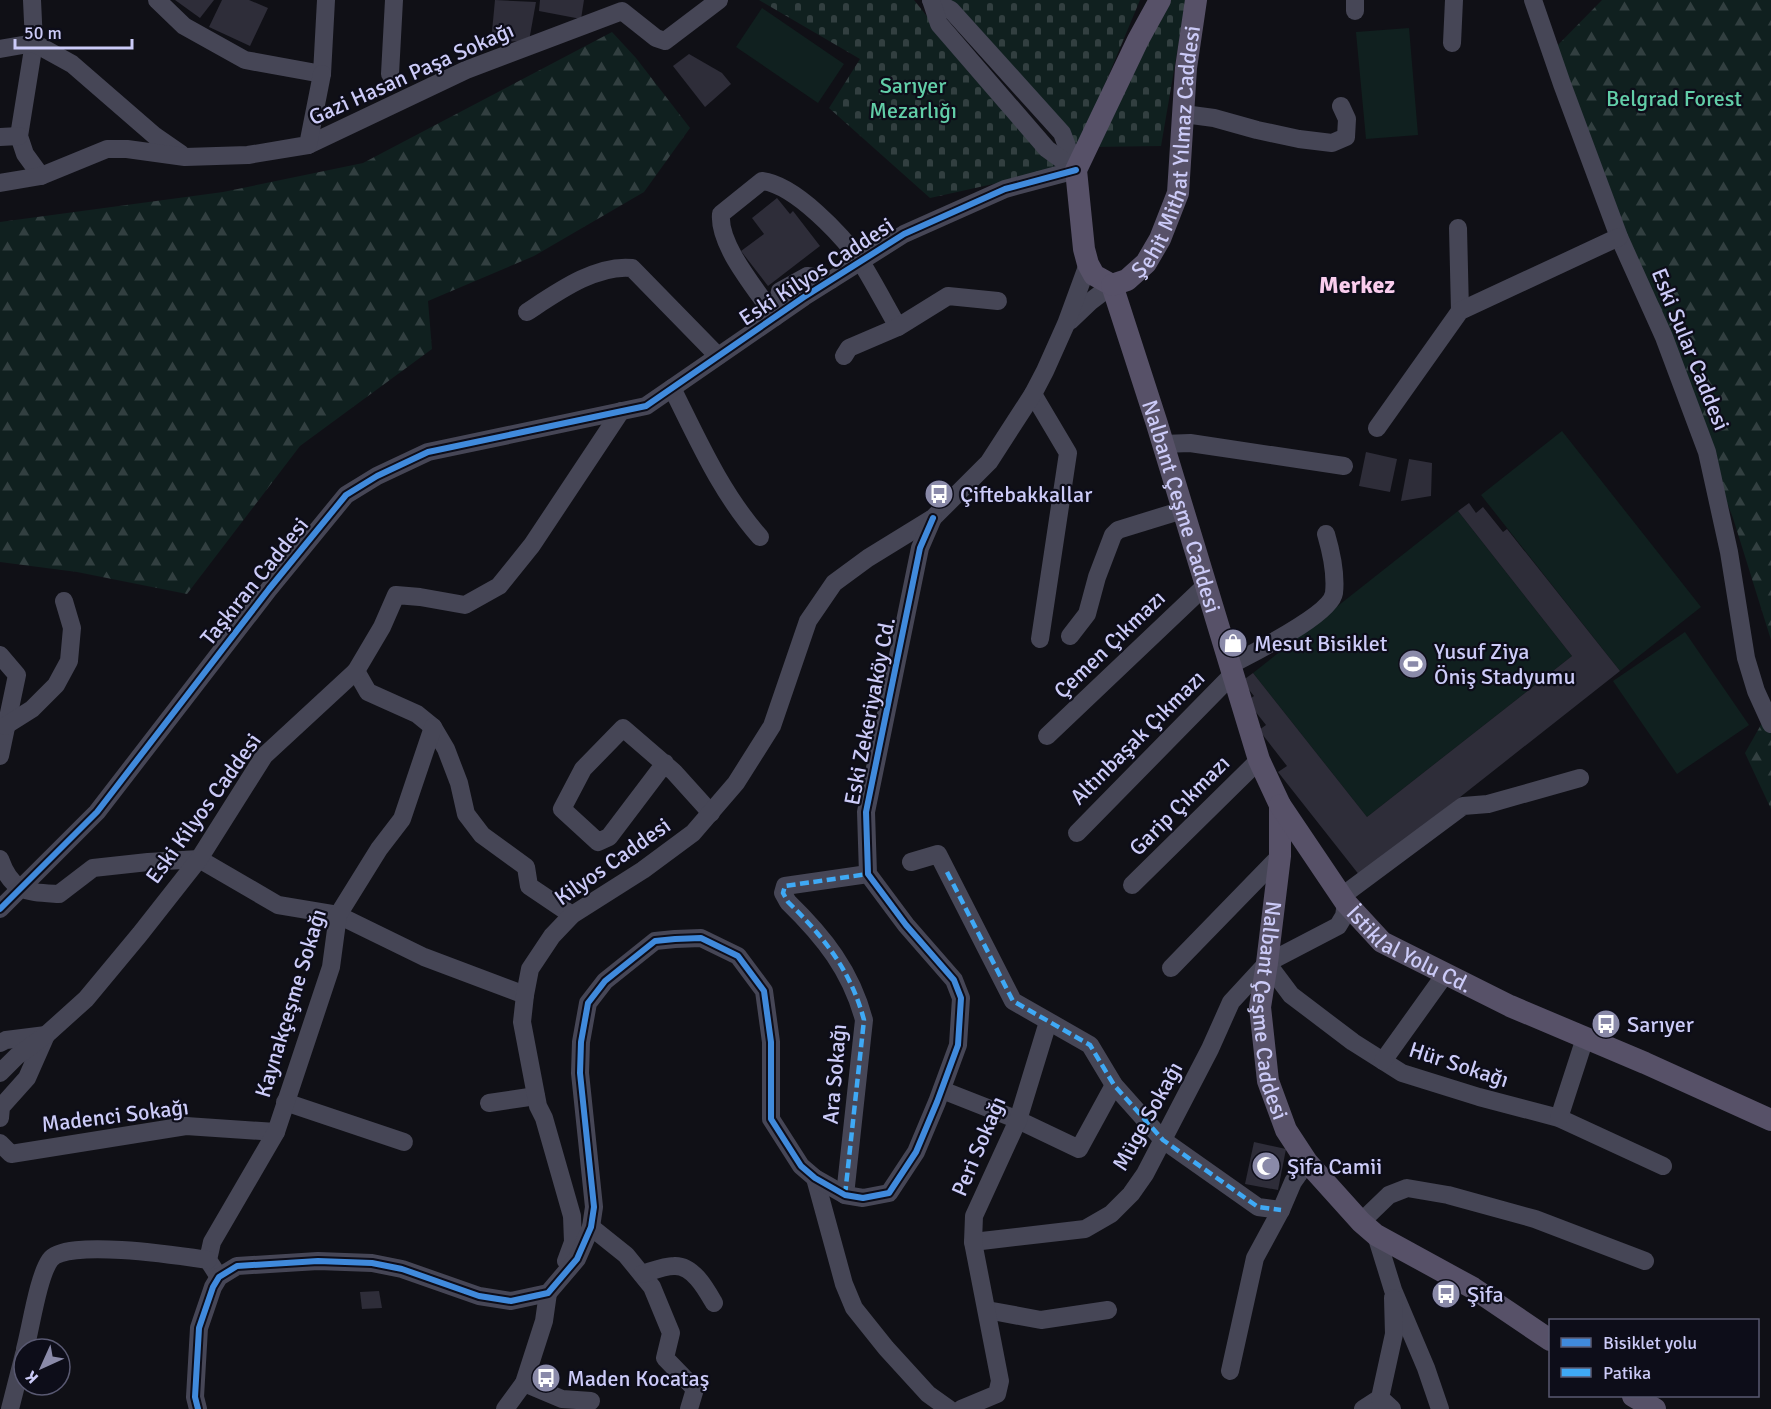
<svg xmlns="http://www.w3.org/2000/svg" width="1771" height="1409" font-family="Signika,sans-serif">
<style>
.forest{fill:url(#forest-firs)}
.cemetery{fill:url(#cemetery-stones)}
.park{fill:#10201f}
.building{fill:#2e2d39}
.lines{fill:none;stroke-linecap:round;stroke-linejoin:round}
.minor{stroke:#464656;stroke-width:18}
.major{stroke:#575168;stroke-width:22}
.quiet{stroke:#3fa9f5;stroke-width:4.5;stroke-dasharray:9 4.5;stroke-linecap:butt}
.cycleway-casing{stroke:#0d0d19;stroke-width:10}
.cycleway{stroke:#408adc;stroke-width:6}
.labels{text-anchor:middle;stroke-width:4.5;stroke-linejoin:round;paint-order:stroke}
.street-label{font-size:22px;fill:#cccbf8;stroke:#0d0d19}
.park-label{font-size:22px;fill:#62cea8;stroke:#0d0d19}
.poi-label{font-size:22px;fill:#cccbf8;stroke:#0d0d19;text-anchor:start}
.neighbourhood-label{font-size:24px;font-weight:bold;fill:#f9cded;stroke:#0d0d19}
</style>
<defs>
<pattern id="forest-firs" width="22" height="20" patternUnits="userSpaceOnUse" patternTransform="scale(1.5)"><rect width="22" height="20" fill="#10201f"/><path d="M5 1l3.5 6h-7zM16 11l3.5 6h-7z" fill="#323f40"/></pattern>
<pattern id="cemetery-stones" width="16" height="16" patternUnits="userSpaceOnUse" patternTransform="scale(1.5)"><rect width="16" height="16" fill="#10201f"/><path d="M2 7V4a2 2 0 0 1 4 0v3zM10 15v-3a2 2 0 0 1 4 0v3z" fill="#323f40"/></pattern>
</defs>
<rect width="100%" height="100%" fill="#101016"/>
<g class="forest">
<path d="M1602 0H1771V640L1733 518 1551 52Z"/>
<path d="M612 32 636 58 690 128 644 192 534 256 428 301 432 349 300 446 187 594 77 572 0 562V222L223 192 363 163Z"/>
<path d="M1771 707V809L1745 753Z"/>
</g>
<g class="cemetery">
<path d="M759 0H914L946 40 1065 168 930 198 829 108 860 59Z"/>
<path d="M949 0H1140L1077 151Z"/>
<path d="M1156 0H1186L1161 146 1091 147Z"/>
</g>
<g class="park">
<path d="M762 8 844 64 818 103 736 47Z"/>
<path d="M1409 28 1418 135 1366 139 1356 32Z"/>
<path d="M1562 431 1701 607 1620 671 1481 495Z"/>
<path d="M1458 511 1572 656 1367 817 1253 673Z"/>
<path d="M1685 632 1749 725 1677 774 1613 681Z"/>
</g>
<g class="building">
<path d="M175 0H214L200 18Z"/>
<path d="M222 0H249L268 8 250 46 209 27Z"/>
<path d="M495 0 536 2 529 41 491 42Z"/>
<path d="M540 0H584L581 19 539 11Z"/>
<path d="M689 54 722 73 731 84 705 107 673 66Z"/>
<path d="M777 198 790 214 793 211 820 246 768 286 741 251 764 234 752 218Z"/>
<path d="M1366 452 1397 459 1390 492 1359 486Z"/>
<path d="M1409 459 1432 463 1431 496 1401 501Z"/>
<path d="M1469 503 1476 513 1483 507 1503 532 1507 529 1620 671 1360 876 1278 772 1287 766 1259 730 1266 725 1247 701 1254 696 1242 681 1253 673 1367 817 1572 656 1458 511Z"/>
<path d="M1254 1142 1286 1149 1278 1190 1245 1184Z"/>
<path d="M379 1291 382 1308 362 1309 360 1292Z"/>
</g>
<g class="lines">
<g class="minor">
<path d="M32 0 34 43 19 136 25 154 41 176"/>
<path d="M157 0 184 26 245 60 322 74 326 0"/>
<path d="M931 0 951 10 1062 133 1076 170"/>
<path d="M931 0 939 24 1047 149 1076 170"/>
<path d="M1533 0 1562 84 1619 237 1664 337 1707 452 1729 552 1746 658 1756 691 1771 724"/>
<path d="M1355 11V0"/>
<path d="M1452 43 1454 0"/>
<path d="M0 49 34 43 72 64 155 136 181 154"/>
<path d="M390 74 394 0"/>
<path d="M1184 114 1214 118 1257 130 1299 139 1332 143 1346 137 1347 119 1341 106"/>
<path d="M0 137 19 136"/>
<path d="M308 145 466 70 622 11 656 38 665 41 719 0"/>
<path d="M0 183 41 176 107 149H127L185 157 248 155 308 145 322 74"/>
<path d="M1458 228 1460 311"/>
<path d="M527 312C556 293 596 264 632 268L718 356"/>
<path d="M775 317C758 291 718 246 721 214L762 181C795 185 842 235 861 262 874 283 886 306 898 327"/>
<path d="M775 317 780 291 807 276 831 280"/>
<path d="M1070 321 1091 301 1112 285"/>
<path d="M844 356 849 348 898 327 948 296 998 301"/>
<path d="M672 388C698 440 721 493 760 537"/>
<path d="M1033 394 1068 453 1040 639"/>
<path d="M1377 428 1460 311 1619 237"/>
<path d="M1163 444 1190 443 1344 466"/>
<path d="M1070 636 1087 614 1097 577 1113 535 1118 530 1183 510"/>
<path d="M0 655 17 675 0 756"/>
<path d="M1229 666C1250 654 1331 615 1334 593 1336 575 1331 551 1326 534"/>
<path d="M356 671 368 692 417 714 433 727 446 749 459 783 466 814 482 835 526 867 529 886 572 915"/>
<path d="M5 726 32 709 56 685 69 661 72 628 64 601"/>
<path d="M1047 736 1205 586"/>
<path d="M665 763 609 837 598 842 562 809 583 769 623 728 674 772 711 813"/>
<path d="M1077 833 1232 675"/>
<path d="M0 859C12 893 27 892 59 894L93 868 148 862 199 859 278 905 338 915 424 957 525 995"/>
<path d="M911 862 938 854 1013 1001 1090 1045 1114 1085 1163 1140 1258 1207 1281 1210"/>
<path d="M1132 885 1259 760"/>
<path d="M1342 896 1463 806 1488 804 1580 778"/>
<path d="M0 909 97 812 269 589 346 495 377 476 428 452 646 406 804 297 904 234 1005 189 1076 170"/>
<path d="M1267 963 1291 995 1353 1042 1402 1073 1479 1097 1559 1118 1663 1166"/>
<path d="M1171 968 1280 856"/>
<path d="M0 1043 6 1040 46 1035 27 1078 1 1107 0 1118"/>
<path d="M1383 1061 1446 973"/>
<path d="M0 1073 17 1056 46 1035 86 999 140 934 199 859 264 756 356 671 382 627 396 595 420 597 465 605 499 586 532 545 621 411"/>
<path d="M942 1090 1018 1120 1079 1149 1114 1085"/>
<path d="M285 1102 404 1142"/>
<path d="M489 1103 536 1096"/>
<path d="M1559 1118 1585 1038"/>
<path d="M0 1143 11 1154 186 1126 276 1132"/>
<path d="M815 1178 844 1284 854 1308 886 1348 928 1394 949 1409"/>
<path d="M845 1195 864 1020C851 971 824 937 788 902L783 893 785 886 868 874"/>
<path d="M1361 1222 1389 1195 1407 1188 1448 1195 1535 1219 1645 1261"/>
<path d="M591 1227 626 1255 652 1287 671 1333 665 1358 695 1389 689 1409"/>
<path d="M1376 1235 1393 1290 1426 1368 1440 1409"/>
<path d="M973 1242 1085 1229 1111 1214 1131 1194 1145 1174 1210 1049 1231 1002 1267 963 1338 926 1344 916 1346 903"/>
<path d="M566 1261 573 1242 572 1216 544 1118 538 1106 522 1022 525 995 530 969 552 936 572 915 643 870 693 833 736 783 772 726 808 621 834 583 868 558 933 518 989 462 1033 394 1045 371 1066 324 1088 264"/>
<path d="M642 1274C652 1271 664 1266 674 1266 693 1265 706 1289 714 1303"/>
<path d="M219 1277 208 1260 212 1242 276 1132 331 967 338 915 379 849 402 819 433 727"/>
<path d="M987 1310 1041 1320 1108 1310"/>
<path d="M25 1349C31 1327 38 1277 50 1260 65 1238 181 1256 208 1260"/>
<path d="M1230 1371 1255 1258 1281 1210 1293 1182 1307 1162"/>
<path d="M524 1383 562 1399 591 1401"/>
<path d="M10 1409 24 1354"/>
<path d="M198 1409 195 1397 199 1328 213 1287 219 1277 237 1266 318 1261 372 1263 402 1269 479 1296 511 1301 548 1293 577 1259 591 1227 594 1207 580 1073 581 1042 588 1003 605 981 655 941 675 939 701 938 738 956 764 991 771 1042V1119L801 1166 815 1178 845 1195 863 1198 889 1193 916 1152 937 1102 958 1045 961 998 954 980 906 925 868 874 866 812 920 548 933 518"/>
<path d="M505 1409 524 1383 544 1321 548 1293"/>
<path d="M961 1409 997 1394 1000 1381 973 1242 974 1216 1018 1120 1048 1022"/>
<path d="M1363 1409 1380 1398"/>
<path d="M1392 1409 1380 1398 1394 1334 1393 1298"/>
</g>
<g class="major">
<path id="s1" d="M1112 285 1157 424 1259 760 1280 805V856L1267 963 1260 1007 1268 1081 1286 1130 1307 1162 1361 1222 1376 1235 1473 1288 1550 1340"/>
<path d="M1112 285 1094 275 1088 264 1084 249 1076 170 1138 40 1160 0"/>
<path id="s2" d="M1112 285 1127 280 1146 263 1160 239 1178 193 1186 68 1196 0"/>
<path id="s3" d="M1280 805 1346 903 1382 942 1510 1006 1645 1063 1771 1120"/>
<path d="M1633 1396 1655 1409"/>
</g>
<g class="quiet">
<path d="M947 872 1013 1001 1090 1045 1114 1085 1163 1140 1258 1207 1281 1210"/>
<path d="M845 1195 864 1020C851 971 824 937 788 902L783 893 785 886 868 874"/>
</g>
<g class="cycleway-casing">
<g id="cycleway">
<path d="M0 909 97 812 269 589 346 495 377 476 428 452 646 406 804 297 904 234 1005 189 1076 170"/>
<path d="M198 1409 195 1397 199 1328 213 1287 219 1277 237 1266 318 1261 372 1263 402 1269 479 1296 511 1301 548 1293 577 1259 591 1227 594 1207 580 1073 581 1042 588 1003 605 981 655 941 675 939 701 938 738 956 764 991 771 1042V1119L801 1166 815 1178 845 1195 863 1198 889 1193 916 1152 937 1102 958 1045 961 998 954 980 906 925 868 874 866 812 920 548 933 518"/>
</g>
</g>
<use href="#cycleway" class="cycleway"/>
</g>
<defs>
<g id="bus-disc" transform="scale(1.5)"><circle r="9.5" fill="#8a8aa9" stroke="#0d0d19"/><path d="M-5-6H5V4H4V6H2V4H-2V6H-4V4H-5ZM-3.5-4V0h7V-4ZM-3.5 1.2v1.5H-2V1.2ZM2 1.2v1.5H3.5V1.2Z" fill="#fff"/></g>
<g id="shop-disc" transform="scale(1.5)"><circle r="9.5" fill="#8a8aa9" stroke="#0d0d19"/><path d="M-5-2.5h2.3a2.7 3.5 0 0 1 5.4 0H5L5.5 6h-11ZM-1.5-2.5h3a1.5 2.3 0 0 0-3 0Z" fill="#fff"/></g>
<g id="stadium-disc" transform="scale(1.5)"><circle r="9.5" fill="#8a8aa9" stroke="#0d0d19"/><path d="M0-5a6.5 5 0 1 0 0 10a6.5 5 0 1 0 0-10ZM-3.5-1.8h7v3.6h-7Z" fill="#fff"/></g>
<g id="mosque-disc" transform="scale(1.5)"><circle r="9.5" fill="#8a8aa9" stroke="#0d0d19"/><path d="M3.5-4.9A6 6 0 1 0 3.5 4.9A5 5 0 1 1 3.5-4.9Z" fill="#fff"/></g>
</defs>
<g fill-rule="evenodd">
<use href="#bus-disc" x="939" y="494"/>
<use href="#shop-disc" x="1233" y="643"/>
<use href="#stadium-disc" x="1413" y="664"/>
<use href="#bus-disc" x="1606" y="1024"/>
<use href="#mosque-disc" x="1266" y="1166"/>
<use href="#bus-disc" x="1446" y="1294"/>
<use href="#bus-disc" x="546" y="1378"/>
</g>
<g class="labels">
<g class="street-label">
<text transform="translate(411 73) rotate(-24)" y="8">Gazi Hasan Paşa Sokağı</text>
<text dy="8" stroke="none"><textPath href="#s2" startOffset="156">Şehit Mithat Yılmaz Caddesi</textPath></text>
<text transform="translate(816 271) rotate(-33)" y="8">Eski Kilyos Caddesi</text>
<text transform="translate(1691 349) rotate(68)" y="8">Eski Sular Caddesi</text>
<text dy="8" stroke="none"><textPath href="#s1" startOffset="232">Nalbant Çeşme Caddesi</textPath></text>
<text transform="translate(254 581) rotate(-51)" y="8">Taşkıran Caddesi</text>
<text transform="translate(1109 644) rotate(-44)" y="8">Çemen Çıkmazı</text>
<text transform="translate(869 711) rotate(-79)" y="8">Eski Zekeriyaköy Cd.</text>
<text transform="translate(1137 737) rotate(-45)" y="8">Altınbaşak Çıkmazı</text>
<text transform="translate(1179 805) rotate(-45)" y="8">Garip Çıkmazı</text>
<text transform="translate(203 808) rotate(-54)" y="8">Eski Kilyos Caddesi</text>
<text transform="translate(612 861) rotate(-35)" y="8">Kilyos Caddesi</text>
<text dy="8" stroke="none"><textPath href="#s3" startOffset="198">İstiklal Yolu Cd.</textPath></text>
<text transform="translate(290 1003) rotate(-73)" y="8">Kaynakçeşme Sokağı</text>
<text dy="8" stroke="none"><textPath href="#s1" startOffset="754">Nalbant Çeşme Caddesi</textPath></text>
<text transform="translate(1459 1064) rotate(18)" y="8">Hür Sokağı</text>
<text transform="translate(834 1074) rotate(-85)" y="8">Ara Sokağı</text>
<text transform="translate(115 1115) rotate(-7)" y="8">Madenci Sokağı</text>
<text transform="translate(1147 1116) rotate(-61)" y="8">Müge Sokağı</text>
<text transform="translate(978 1146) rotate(-67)" y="8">Peri Sokağı</text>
</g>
<g class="park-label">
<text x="913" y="93">Sarıyer<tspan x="913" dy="25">Mezarlığı</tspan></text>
<text x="1674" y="106">Belgrad Forest</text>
</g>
<g class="poi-label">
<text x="960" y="502">Çiftebakkallar</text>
<text x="1254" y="651">Mesut Bisiklet</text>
<text x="1434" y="659">Yusuf Ziya<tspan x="1434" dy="25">Öniş Stadyumu</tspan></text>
<text x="1627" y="1032">Sarıyer</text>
<text x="1287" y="1174">Şifa Camii</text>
<text x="1467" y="1302">Şifa</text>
<text x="567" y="1386">Maden Kocataş</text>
</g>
<g class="neighbourhood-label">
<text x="1357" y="293">Merkez</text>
</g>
</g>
<rect x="1549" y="1319" width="210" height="78" fill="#0d0d19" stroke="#595972" stroke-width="1.5"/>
<rect x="1561" y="1338" width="30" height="9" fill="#408adc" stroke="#595972" stroke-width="1.5"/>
<text x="1603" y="1349" font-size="18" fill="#cccbf8">Bisiklet yolu</text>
<rect x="1561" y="1368" width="30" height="9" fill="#3fa9f5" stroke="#595972" stroke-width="1.5"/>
<text x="1603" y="1379" font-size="18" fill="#cccbf8">Patika</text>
<g transform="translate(42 1367) rotate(225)"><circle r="28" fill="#0d0d19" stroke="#595972" stroke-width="1.5"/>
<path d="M0-4.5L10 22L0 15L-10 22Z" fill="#8a8aa9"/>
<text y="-9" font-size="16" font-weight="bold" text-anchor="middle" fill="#cccbf8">K</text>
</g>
<path d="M15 39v9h117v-9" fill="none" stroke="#cccbf8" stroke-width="3"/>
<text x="24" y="39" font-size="18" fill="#cccbf8" stroke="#0d0d19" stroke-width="4.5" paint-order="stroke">50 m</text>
</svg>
